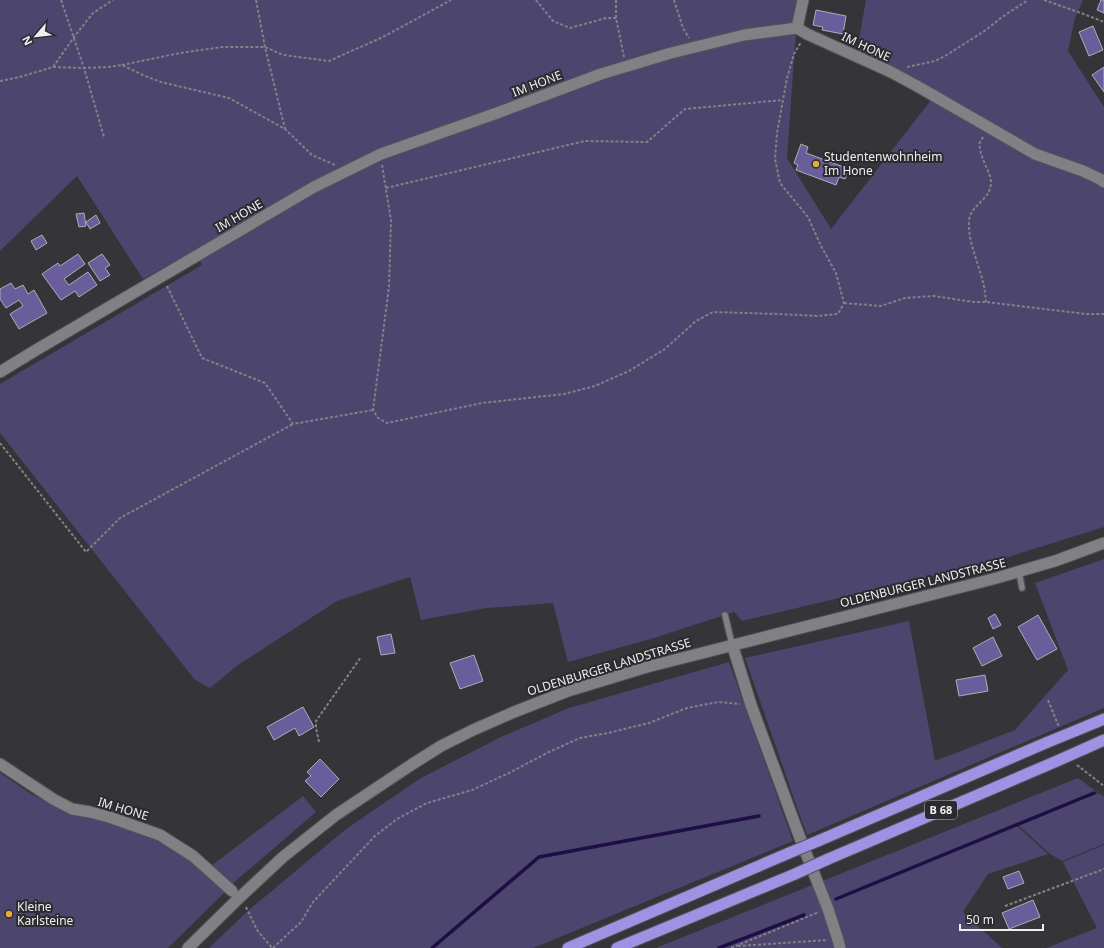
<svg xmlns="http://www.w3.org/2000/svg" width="1104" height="948" font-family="'Noto Sans',sans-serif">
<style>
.green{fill:#4c456e}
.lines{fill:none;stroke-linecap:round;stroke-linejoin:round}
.stream{stroke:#1f0e45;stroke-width:3.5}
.building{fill:#695d9b;stroke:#aeadb3}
.service-casing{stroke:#535357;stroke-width:8}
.minor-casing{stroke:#535357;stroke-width:13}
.tertiary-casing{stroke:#535357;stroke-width:13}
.trunk-casing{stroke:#535357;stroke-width:13}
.path{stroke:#828185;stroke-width:2;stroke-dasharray:3 2;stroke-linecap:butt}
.service{stroke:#818085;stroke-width:5.5}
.minor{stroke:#818085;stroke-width:11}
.tertiary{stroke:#818085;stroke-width:11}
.trunk{stroke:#a191e4;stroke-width:11}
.trunk-bridge-casing{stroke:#535357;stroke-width:13;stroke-linecap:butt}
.trunk-bridge{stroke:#a191e4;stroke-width:11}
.poi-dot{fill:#e6ad36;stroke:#2b2a2e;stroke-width:1.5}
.labels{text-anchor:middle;stroke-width:4;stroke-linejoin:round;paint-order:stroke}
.shield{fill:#2b2a2e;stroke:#b4b4b7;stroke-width:1}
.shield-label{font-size:11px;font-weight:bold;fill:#efeff2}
.street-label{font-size:12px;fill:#efeff2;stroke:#2b2a2e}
.poi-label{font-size:12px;fill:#efeff2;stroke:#2b2a2e;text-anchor:start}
</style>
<rect width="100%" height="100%" fill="#353439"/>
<g class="green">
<path d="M0 0H802L796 31 787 158 831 229 931 100 970 123 977 116 891 67 857 51 866 0H1083L1075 18 1068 51 1104 107V527L992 562 742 621 734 612 654 638 568 662 553 603 487 608 421 620 410 577 337 601 238 665 210 688 195 680 0 433V384L202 265 194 251 143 279 77 176 0 251Z"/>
<path d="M1104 559V708L807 835 799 813 745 658 909 621 935 761 1015 730 1068 670 1035 583Z"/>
<path d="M729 662 793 841 533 948H209L250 909 346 829 421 778 501 737 569 708Z"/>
<path d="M0 773 31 794 70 814 107 822 159 838 191 858 226 891 168 948H0Z"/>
<path d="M1078 778 1097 792 1015 824 1048 854 988 874 963 912 1002 948H656Z"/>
<path d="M1099 793 1104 797V844L1062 861 1050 854 1017 824Z"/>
<path d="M303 796 316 812 231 885 211 866Z"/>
<path d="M1104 845V948H1046L1097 928 1063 862Z"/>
</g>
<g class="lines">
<g class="stream">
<path d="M836 899 1094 793"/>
<path d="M432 948 539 857 759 816"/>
<path d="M719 948 804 915"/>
</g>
</g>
<g class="building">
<path d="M1101 0H1104V13L1097 10Z"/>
<path d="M816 10 846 16 843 34 822 30 823 27 813 25Z"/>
<path d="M1093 26 1103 50 1089 56 1079 32Z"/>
<path d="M1104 67V92L1092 75Z"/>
<path d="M801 144 808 147 806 153 849 169 845 179 839 177 836 185 796 170 798 165 794 163Z"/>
<path d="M84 213 86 226 79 227 76 214Z"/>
<path d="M96 215 100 223 90 229 86 222Z"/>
<path d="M42 235 47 243 36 250 31 241Z"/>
<path d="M78 254 85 264 64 279 69 285 88 272 97 285 79 297 75 291 61 300 42 274 58 263 60 266Z"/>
<path d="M102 254 110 265 105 268 110 275 100 281 88 263Z"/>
<path d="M11 283 15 289 23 285 28 294 34 290 47 313 19 329 10 314 23 306 19 300 6 308 0 299V289Z"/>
<path d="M995 614 1001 625 993 629 988 618Z"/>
<path d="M1038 615 1057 649 1037 660 1018 627Z"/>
<path d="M391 634 395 653 381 655 377 637Z"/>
<path d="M993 637 1002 656 982 666 973 648Z"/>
<path d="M474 655 483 681 460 689 450 663Z"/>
<path d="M985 675 988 691 959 696 956 680Z"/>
<path d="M303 707 314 727 299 736 295 728 274 740 267 727Z"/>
<path d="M320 759 339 779 321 797 305 781 311 776 307 772Z"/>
<path d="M1019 871 1024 883 1008 889 1003 877Z"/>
<path d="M1033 900 1040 917 1009 929 1002 913Z"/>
</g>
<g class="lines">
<g class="service-casing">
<g id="service">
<path d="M1019 572 1022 588"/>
<path d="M725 615 732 644"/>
</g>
</g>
<g class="minor-casing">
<g id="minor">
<path d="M797 28 803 0"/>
<path d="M0 372 36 350 314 187 381 154 497 113 601 74 671 53 744 35 797 28 807 34 891 72 917 86 1035 154 1083 171 1100 179 1104 182"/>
<path d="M732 644 751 705 800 838 828 909 838 940 840 948"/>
<path d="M0 764 53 799 72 809 90 812 109 817 160 835 193 856 232 891"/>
</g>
</g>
<g class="tertiary-casing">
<path id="tertiary" d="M188 948 239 898 283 857 336 815 411 765 441 746 473 730 514 712 568 691 647 667 993 579 1055 561 1104 543"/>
</g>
<g class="trunk-casing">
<g id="trunk">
<path d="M1075 731 1104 719"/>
<path d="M1084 749 1104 740"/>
<path d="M818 841 1048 742"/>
<path d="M826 860 1057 761"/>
<path d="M568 948 789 853"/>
<path d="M617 948 795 874"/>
</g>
</g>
<g class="path">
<path d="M61 0 84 68 104 137"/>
<path d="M256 0 265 47 285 129"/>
<path d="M536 0 553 21 570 28 606 18H616"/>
<path d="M616 0V18L624 57"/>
<path d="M674 0 683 28 689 38"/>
<path d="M1044 0 1081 13 1104 22"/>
<path d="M122 65 180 53 222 47H265L283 55 329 61 383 37 451 0"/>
<path d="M53 67 84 68 108 67 122 65 145 76 161 82 229 98 285 129 312 155 335 165"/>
<path d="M907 67 935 61 945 56 986 30 1002 17 1028 0"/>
<path d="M0 81 20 77 53 67 74 37 93 13 113 0"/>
<path d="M983 137 979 144C980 149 981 154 983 159 985 166 991 175 991 182 991 201 970 204 969 221 968 240 976 257 981 275 984 284 985 292 986 302"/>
<path d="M382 165 391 220 389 287 373 410 378 418 387 423 482 403 564 394 595 386 629 371 665 349 696 321 713 312 779 314 817 316 838 314 844 303 836 273 821 246 808 217 780 183 775 159 777 133 787 78 794 54 801 42"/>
<path d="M386 188 585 141 647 142 685 109 783 100"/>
<path d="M167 286 202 358 265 383 293 424 373 410"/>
<path d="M844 303 881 306 905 298 934 296 974 302H986L1086 314H1104"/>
<path d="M0 443 86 552 120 518 293 424"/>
<path d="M1048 700 1059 727"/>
<path d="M319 742 316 728V721L361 657"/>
<path d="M1077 765 1104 786"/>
<path d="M1005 906 1104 869"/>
<path d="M246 907 257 930 272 948"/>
<path d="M738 946 828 940"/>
<path d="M273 948 301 922 313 902 375 836 397 819 427 803 472 790 509 773 549 752 580 738 608 733 649 723 687 708 718 702 740 704"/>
<path d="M731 948 819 912"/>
</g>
<use href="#service" class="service"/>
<use href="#minor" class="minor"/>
<use href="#tertiary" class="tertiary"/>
<use href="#trunk" class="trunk"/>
<g class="trunk-bridge-casing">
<g id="trunk-bridge">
<path d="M1048 742 1075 731"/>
<path d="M1057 761 1084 749"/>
<path d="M789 853 818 841"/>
<path d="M795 874 826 860"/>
</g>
</g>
<use href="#trunk-bridge" class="trunk-bridge"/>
</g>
<g class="poi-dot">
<circle cx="816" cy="164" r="4"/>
<circle cx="9" cy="914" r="4"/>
</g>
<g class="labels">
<rect class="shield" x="925" y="801" width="32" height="18" rx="3"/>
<g class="shield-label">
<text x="941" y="814">B 68</text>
</g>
<g class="street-label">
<text transform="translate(866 47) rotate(25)" y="4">IM HONE</text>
<text transform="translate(537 84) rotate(-21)" y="4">IM HONE</text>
<text transform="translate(239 216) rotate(-30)" y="4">IM HONE</text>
<text transform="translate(923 583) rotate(-14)" y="4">OLDENBURGER LANDSTRASSE</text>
<text transform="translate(609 667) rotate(-17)" y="4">OLDENBURGER LANDSTRASSE</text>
<text transform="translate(123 809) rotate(17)" y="4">IM HONE</text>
</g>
<g class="poi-label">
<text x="824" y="161">Studentenwohnheim<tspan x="824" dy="14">Im Hone</tspan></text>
<text x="17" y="911">Kleine<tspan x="17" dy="14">Karlsteine</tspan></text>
</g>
</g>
<g transform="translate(36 36) rotate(242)" stroke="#2b2a2e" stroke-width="3" paint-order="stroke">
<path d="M0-3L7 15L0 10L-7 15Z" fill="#efeff2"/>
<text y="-6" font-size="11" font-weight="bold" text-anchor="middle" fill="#efeff2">N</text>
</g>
<path d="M960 924v6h83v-6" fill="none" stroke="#efeff2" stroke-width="2"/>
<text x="966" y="924" font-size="12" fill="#efeff2" stroke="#2b2a2e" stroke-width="3" paint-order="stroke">50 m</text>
</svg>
